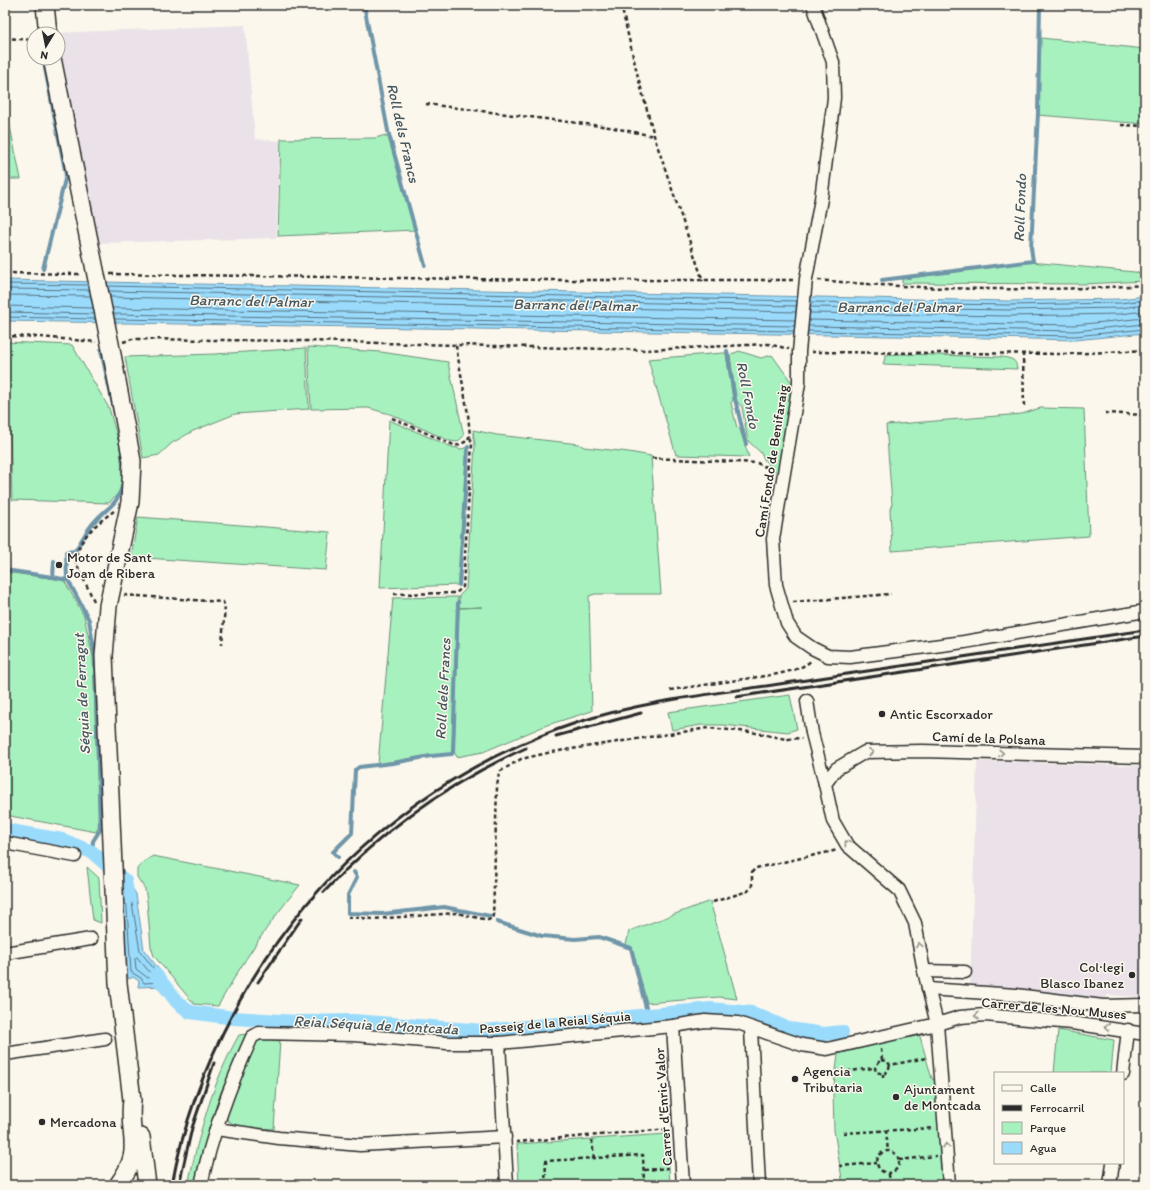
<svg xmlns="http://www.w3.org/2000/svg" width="1150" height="1190" font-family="Itim,sans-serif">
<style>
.built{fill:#eae2e8}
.green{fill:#a7f1bf;stroke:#698e75}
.water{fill:#9adbfc;stroke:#6e95a8}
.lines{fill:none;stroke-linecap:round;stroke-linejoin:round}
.shore{stroke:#57717f;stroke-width:1}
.stream{stroke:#6e95a8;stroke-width:4}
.canal{stroke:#9adbfc;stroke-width:14}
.street-casing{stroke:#2b2b2b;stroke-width:15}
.secondary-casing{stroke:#2b2b2b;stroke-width:20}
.path{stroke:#2b2b2b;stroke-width:2.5;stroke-dasharray:4 3;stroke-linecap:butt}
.street{stroke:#fbf7ec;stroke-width:12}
.secondary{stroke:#fbf7ec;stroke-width:17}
.rail{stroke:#2b2b2b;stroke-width:3}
.oneway{stroke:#93918c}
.poi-dot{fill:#2b2b2b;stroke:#fbf7ec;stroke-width:1.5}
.labels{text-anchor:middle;stroke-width:3;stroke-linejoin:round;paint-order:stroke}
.street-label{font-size:14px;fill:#2b2b2b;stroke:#fbf7ec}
.poi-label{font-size:14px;fill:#2b2b2b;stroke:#fbf7ec;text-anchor:start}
.water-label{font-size:15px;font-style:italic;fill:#47575f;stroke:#fbf7ec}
</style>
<rect width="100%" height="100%" fill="#fbf7ec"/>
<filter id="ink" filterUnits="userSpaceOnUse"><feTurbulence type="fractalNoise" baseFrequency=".025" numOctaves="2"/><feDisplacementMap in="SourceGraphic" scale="8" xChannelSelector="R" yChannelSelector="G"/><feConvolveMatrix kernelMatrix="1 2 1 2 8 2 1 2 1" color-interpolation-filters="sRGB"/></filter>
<g filter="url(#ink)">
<g class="built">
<path d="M245 25 255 139 280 141 276 238 99 243 58 47V34L55 33Z"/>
<path d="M977 761 1145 766V997L1107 995 1106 1004 970 988Z"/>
</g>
<g class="green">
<path d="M1041 38 1145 49V124L1038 115Z"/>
<path d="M5 103 21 179H5Z"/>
<path d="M386 135V137H388L416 230 278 236 281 139 375 138Z"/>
<path d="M1031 262 1145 273V281L1083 284 902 283V279Z"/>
<path d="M5 342 72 345 109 408 120 447 123 482 119 492 109 503 12 500 10 428H5Z"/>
<path d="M308 347 381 352 448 362 464 436 457 442 450 441 390 414 368 408 311 409Z"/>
<path d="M306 348 309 409 235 414 193 431 172 443 159 455 143 458 125 357 215 354Z"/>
<path d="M739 351 761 358 772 355 792 383 779 471 777 473 765 461 761 453 748 441 742 407 736 400 730 355Z"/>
<path d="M723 353H726L733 400 731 403 737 428 739 427 749 457 676 455 648 359Z"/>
<path d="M901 354 1003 357C1012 359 1016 359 1017 369L883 364 886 355Z"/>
<path d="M1040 408 1084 409 1089 536 892 551 890 509 892 504 886 425 1022 414Z"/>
<path d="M389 420 452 447 462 449 467 447 458 585 380 588Z"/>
<path d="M473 430 497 435 579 444 584 447 629 452 651 456 661 594H595L589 596 592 711 547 725 483 752 457 757 454 752 459 608 482 607 459 608V596L466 589 475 445Z"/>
<path d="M138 517 330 532 326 570 131 557Z"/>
<path d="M5 572 64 580 84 616 93 657 99 825 96 832 5 815Z"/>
<path d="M458 597 452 752 451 754 430 755 378 764 393 598Z"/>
<path d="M790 695 797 729 788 732 723 725H701L672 730 668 712Z"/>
<path d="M153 856 300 885C269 922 242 963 218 1006L194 1004 154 956 151 947 147 901 145 889 137 877V869L143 862Z"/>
<path d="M87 867 99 878 101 923 93 920Z"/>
<path d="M710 901 737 999 719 997 647 1003 632 947 626 945 629 931Z"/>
<path d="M1058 1030 1114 1040 1111 1073H1054Z"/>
<path d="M919 1033 932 1079 937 1080 945 1185H843L834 1130 833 1093 838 1054Z"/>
<path d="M247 1034 221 1092 210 1126 196 1185H188C199 1133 213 1081 239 1035Z"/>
<path d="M266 1039 280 1041 274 1129 239 1127 228 1121 225 1115 256 1041Z"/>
<path d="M667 1134 670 1185H519L517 1144Z"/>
</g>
<g class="water">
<path d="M5 280 1009 301 1120 299 1145 296V333L1075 340 948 337 5 321Z"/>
<path d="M124 875 136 894 144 950 171 985 167 989 163 986 138 987 139 981 133 977 129 979 127 975 122 893Z"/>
</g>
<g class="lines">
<g class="shore">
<path d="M5 284 88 285"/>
<path d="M108 286 797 301"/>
<path d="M5 289 89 290"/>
<path d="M109 291 796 306"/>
<path d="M5 295 91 296"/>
<path d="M110 297 796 312"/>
<path d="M811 302 1009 305 1120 303 1145 300"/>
<path d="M5 306 93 308"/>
<path d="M810 307 1009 310 1120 308 1145 305"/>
<path d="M112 308 795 320"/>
<path d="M5 312 94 314"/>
<path d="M810 313 1009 316 1120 314 1145 311"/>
<path d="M114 314 795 326"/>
<path d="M5 317 95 319"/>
<path d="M115 319 794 331"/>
<path d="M809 320 1074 325 1145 318"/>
<path d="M809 326 1075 331 1145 324"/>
<path d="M808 331 1075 336 1145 329"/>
<path d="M128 890 130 891 140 951 162 979 161 982 144 983 141 978 131 972 126 893Z"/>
<path d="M137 957 152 975 151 977 148 978 136 969 135 959Z"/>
</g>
<g class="stream">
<path d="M364 5 388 131 425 265"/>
<path d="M43 58 66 175 43 269"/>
<path d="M882 280 1033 261 1031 248 1038 113 1040 5"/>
<path d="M101 350 116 419"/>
<path d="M727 351 735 399 746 444"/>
<path d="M122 452 124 471"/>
<path d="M5 570 53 577 54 561"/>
<path d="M53 577 67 580"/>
<path d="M459 585 468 447"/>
<path d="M92 852 93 841 100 830 95 656 89 620 67 578 66 552 75 551C81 542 86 531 94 522 108 506 117 507 123 483"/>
<path d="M338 857 333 852 352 833 355 770 359 767 393 763 431 756 452 754 453 752 458 602"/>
<path d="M354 872 357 877 348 895V913L382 914 444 907 490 916"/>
<path d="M497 922 542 936 575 939 599 937 631 948 648 1016"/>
</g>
<g class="canal">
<path d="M5 830 62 840 92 852 125 881 128 897"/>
<path d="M156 975 177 1002 190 1012 234 1018 298 1022 353 1021 484 1031 711 1009 752 1013 789 1029 824 1034 842 1032"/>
</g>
<g class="street-casing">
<g id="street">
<path d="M813 5 833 62 834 98 821 199 806 279 799 352V383L773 539 776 585 787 623 796 637 812 648 828 656 850 657 964 642 1145 611"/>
<path d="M807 701 812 733 825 784"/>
<path d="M5 843 75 856"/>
<path d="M5 953 91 939"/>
<path d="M924 971 965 972"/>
<path d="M928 989 1016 995 1103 1006 1145 1005"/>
<path d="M673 1026 683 1185"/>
<path d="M751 1029 759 1185"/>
<path d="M499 1043 507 1185"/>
<path d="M5 1054 105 1039"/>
<path d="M1123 1074 1128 1030"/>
<path d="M216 1129 279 1138 360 1145 505 1137"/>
<path d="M201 1185C212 1134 230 1085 252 1037L259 1033 354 1035 447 1043H499L673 1026 705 1021 738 1023 802 1045 827 1049 937 1024 960 1017 985 1015 1072 1023 1145 1034"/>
<path d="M949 1185 937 1024 924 971 915 923 899 890 847 845 833 821 825 784 836 769 865 752 922 751 1145 757"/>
<path d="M1110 1185 1113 1163"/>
</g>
</g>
<g class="secondary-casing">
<g id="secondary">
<path d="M45 5 48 34"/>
<path d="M52 58 110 344 132 461 130 502 108 606 104 656 118 983 132 1100C127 1138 145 1148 118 1185"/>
<path d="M141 1137 147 1185"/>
</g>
</g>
<g class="path">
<path d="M621 5 638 77 655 139 703 281"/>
<path d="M5 38 34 40"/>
<path d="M426 104 609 127 654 136"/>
<path d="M1121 125 1145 126"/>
<path d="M5 273 81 274"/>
<path d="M110 274 544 280H795"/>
<path d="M818 280C926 290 1036 292 1145 285"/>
<path d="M5 336 40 337 96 342"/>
<path d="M123 342 132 339 306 341 646 350 768 344 789 349"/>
<path d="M811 352 1068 354 1145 350"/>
<path d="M1023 353 1024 409"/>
<path d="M1105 413 1145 415"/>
<path d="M392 418 456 446 465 442 470 436 468 414 456 346"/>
<path d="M652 458 757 463 766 467 772 473"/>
<path d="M394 594 456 593 463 587 472 444 470 436"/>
<path d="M124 595 223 602 225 606 222 644"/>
<path d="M94 601 76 563C75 541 97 523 114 511"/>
<path d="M793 602 891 594"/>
<path d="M670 690 778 674C790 671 801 669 811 661"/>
<path d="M713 902 748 891 752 886V872L756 868 838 850"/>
<path d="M348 917 374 919 456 913 488 920 493 918 497 787 499 772 521 759 552 752 708 728 751 732 786 739 802 738"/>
<path d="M881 1049 882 1060"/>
<path d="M890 1065 888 1071 884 1074 876 1072 875 1068 880 1060 887 1061 890 1065 926 1058"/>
<path d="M840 1072 875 1068"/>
<path d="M883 1074V1081"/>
<path d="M886 1130 888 1152"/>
<path d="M843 1133 934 1128"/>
<path d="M592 1140 594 1158"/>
<path d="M516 1142 669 1129"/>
<circle cx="888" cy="1162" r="11"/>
<path d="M899 1160 936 1156"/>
<path d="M839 1166 877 1163"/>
<path d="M644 1170 669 1168"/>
<path d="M889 1174 890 1185"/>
<path d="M545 1185 546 1161 643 1155 644 1185"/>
</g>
<use href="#street" class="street"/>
<use href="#secondary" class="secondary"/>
<g class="rail">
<path d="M736 697 1145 636"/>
<path d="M556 736 641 713"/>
<path d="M324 892C382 830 450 782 526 748"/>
<path d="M258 982 302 918"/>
<path d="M172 1185C184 1119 207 1060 239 1002 313 869 432 771 576 723 645 700 721 693 793 682 910 665 1028 647 1145 630"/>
<path d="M179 1185 192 1128 214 1063"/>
</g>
</g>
<defs><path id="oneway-chevron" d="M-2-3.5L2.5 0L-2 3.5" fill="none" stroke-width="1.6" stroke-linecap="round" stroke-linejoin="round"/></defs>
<g class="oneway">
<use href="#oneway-chevron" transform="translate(871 752) rotate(-3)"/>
<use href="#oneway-chevron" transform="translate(1001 753) rotate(2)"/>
<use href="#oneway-chevron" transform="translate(847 843) rotate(-126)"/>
<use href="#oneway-chevron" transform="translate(919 945) rotate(-101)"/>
<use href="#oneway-chevron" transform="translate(977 1016) rotate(177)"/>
<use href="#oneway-chevron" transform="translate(1107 1027) rotate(-173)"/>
<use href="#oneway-chevron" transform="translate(946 1146) rotate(-94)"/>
</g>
</g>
<g class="poi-dot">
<circle cx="59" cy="565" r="4"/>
<circle cx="882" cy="714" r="4"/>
<circle cx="1132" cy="975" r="4"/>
<circle cx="795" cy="1079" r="4"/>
<circle cx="896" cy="1097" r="4"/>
<circle cx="42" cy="1122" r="4"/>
</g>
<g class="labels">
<g class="street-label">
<text transform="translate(771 461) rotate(-81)" y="5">Camí Fondo de Benifaraig</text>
<text transform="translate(989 738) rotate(2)" y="5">Camí de la Polsana</text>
<text transform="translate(1054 1008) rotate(5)" y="5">Carrer de les Nou Muses</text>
<text transform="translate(555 1022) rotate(-5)" y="5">Passeig de la Reial Séquia</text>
<text transform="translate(663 1107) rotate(-94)" y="5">Carrer d'Enric Valor</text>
</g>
<g class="poi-label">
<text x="67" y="562">Motor de Sant<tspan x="67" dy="16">Joan de Ribera</tspan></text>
<text x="890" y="719">Antic Escorxador</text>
<text x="1124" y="972" text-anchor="end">Col·legi<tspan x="1124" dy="16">Blasco Ibanez</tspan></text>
<text x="803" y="1076">Agencia<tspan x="803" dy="16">Tributaria</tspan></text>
<text x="904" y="1094">Ajuntament<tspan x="904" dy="16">de Montcada</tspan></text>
<text x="50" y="1127">Mercadona</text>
</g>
<g class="water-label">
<text transform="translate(403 133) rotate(77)" y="5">Roll dels Francs</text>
<text transform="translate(1020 208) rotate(-88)" y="5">Roll Fondo</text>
<text transform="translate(251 301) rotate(1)" y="5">Barranc del Palmar</text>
<text transform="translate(575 305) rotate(1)" y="5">Barranc del Palmar</text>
<text x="899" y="312">Barranc del Palmar</text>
<text transform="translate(748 395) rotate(79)" y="5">Roll Fondo</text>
<text transform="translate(443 689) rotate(-87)" y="5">Roll dels Francs</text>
<text transform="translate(82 694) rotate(-93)" y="5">Séquia de Ferragut</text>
<text transform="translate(376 1025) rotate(3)" y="5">Reial Séquia de Montcada</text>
</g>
</g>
<rect width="1150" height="1190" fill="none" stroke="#fbf7ec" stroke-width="20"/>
<rect x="10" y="10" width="1130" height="1170" fill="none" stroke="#2b2b2b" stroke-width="1.5" filter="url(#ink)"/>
<rect x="994" y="1072" width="130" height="92" fill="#fbf7ec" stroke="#a8a59f"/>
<rect x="1002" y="1085" width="20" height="6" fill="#fbf7ec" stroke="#a8a59f"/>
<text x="1030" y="1092" font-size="12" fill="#2b2b2b">Calle</text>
<rect x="1002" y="1105" width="20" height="6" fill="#2b2b2b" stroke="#a8a59f"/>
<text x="1030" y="1112" font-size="12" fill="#2b2b2b">Ferrocarril</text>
<rect x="1002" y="1122" width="20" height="12" fill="#a7f1bf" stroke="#a8a59f"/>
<text x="1030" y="1132" font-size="12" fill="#2b2b2b">Parque</text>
<rect x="1002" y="1142" width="20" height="12" fill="#9adbfc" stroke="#a8a59f"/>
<text x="1030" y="1152" font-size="12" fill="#2b2b2b">Agua</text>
<g transform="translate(46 46) rotate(190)"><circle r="19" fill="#fbf7ec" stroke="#a8a59f"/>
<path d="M0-3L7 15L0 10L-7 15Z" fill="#2b2b2b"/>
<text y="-6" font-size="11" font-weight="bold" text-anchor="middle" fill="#2b2b2b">N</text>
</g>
</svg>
